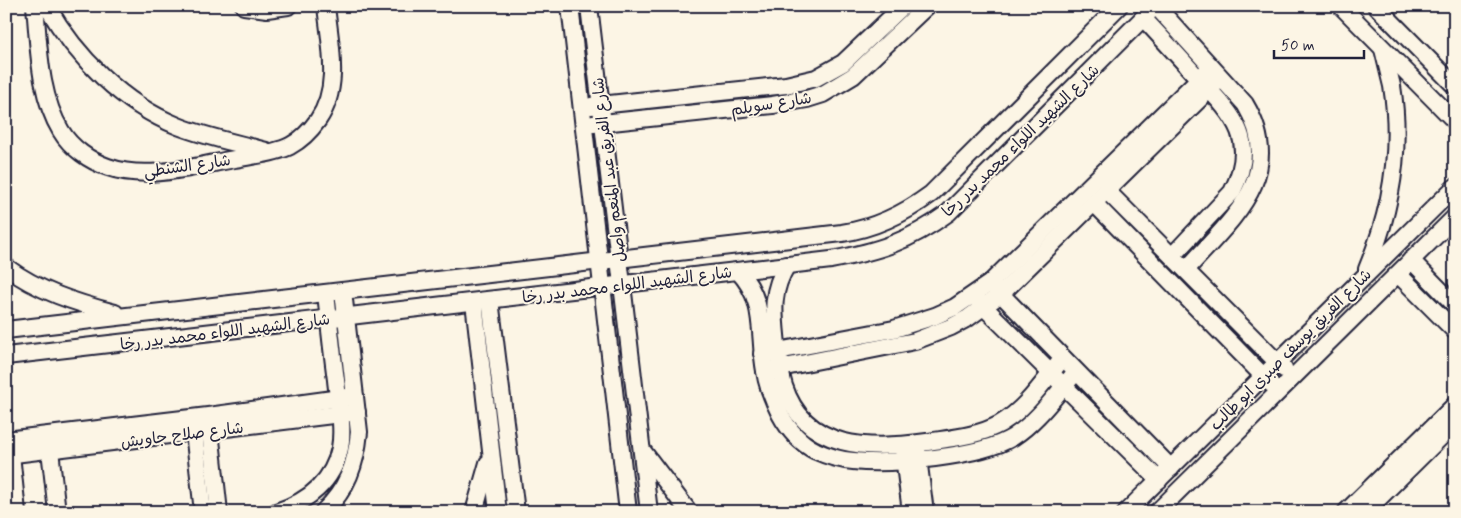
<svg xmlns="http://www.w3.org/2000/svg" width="1461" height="518" font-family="Mynerve,'Playpen Sans Arabic',sans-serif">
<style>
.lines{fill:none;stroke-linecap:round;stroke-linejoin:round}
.minor-casing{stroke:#22223b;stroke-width:20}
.minor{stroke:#fcf5e5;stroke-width:16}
.labels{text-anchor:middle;stroke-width:4;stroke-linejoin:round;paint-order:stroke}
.street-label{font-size:16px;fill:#22223b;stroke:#fcf5e5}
</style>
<rect width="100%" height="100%" fill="#fcf5e5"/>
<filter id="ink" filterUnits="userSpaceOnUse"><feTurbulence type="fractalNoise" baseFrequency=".02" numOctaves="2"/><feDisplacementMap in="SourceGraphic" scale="10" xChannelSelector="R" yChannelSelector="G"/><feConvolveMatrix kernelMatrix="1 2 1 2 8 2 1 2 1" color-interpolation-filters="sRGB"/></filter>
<g filter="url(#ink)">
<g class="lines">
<g class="minor-casing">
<g id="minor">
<path d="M35 6C39 47 39 95 61 131 71 148 90 161 108 167 148 181 195 166 235 159 253 155 274 154 290 146 301 140 311 130 318 120 341 87 330 44 326 6"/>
<path d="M47 6C76 57 123 104 178 126 206 137 237 143 266 151"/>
<path d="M244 6 267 9 288 6"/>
<path d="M570 6 628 512"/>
<path d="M589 6 649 512"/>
<path d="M1156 6 1245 104C1288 176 1230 220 1186 270"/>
<path d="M1341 6 1455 121"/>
<path d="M1376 6 1455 86"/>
<path d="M1143 18C1162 38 1180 58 1198 78 1233 115 1259 139 1232 192L1172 256"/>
<path d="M591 106 786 85 816 78 843 63 903 6"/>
<path d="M593 124 773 105 807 99 823 94 853 76 927 6"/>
<path d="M1107 191 1284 369"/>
<path d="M1094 203 1271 384"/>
<path d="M1411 260 1455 305"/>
<path d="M787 265C770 293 774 314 777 345 779 359 780 373 784 386 805 451 871 450 927 442 953 438 978 436 1000 424 1026 409 1044 381 1063 358"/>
<path d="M6 267C38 291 76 303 115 313"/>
<path d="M1367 269C1391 211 1402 149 1392 86 1389 74 1386 61 1383 49"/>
<path d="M738 271C767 301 758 334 765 371 767 386 773 400 780 414 788 429 800 443 816 451 827 456 841 460 853 461 890 465 981 457 1013 437 1038 421 1056 394 1076 372"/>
<path d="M1398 274 1455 331"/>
<path d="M994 287 1171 468"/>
<path d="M490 300 516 512"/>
<path d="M978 301 1159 480"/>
<path d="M474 302 498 512"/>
<path d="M6 330 842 233C875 228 904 214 931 194L1119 6"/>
<path d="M762 354 894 329 935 316 955 307 990 283 1211 67"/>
<path d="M6 356 831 260C879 251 908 242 948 213L1155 6"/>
<path d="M765 371 915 341 951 327 968 318 1001 294 1221 78"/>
<path d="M209 422 219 512"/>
<path d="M193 423 203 512"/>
<path d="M6 440 208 416 355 396"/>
<path d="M903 449 911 512"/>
<path d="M50 450 57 512"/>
<path d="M642 450 689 512"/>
<path d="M917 450 925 512"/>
<path d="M11 454 17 512"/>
<path d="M6 455 357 412"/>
<path d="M276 512C307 502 333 482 340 448 344 427 338 401 336 380 332 351 329 322 326 293"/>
<path d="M323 512C347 490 356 464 359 432L343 291"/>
<path d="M474 512 488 463"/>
<path d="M1126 512 1455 187"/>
<path d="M1157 512 1455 217"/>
<path d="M1346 512 1455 405"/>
<path d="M1365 512 1455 423"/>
</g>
</g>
<use href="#minor" class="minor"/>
</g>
</g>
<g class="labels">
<g class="street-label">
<text transform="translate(771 103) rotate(-9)" y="6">شارع سويلم</text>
<text transform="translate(1020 140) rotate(-44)" y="6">شارع الشهيد اللواء محمد بدر رخا</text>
<text transform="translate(187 165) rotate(-8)" y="6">شارع الشنطي</text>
<text transform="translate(608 170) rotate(-97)" y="6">شارع الفريق عبد المنعم واصل</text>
<text transform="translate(627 284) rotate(-7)" y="6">شارع الشهيد اللواء محمد بدر رخا</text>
<text transform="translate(225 331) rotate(-7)" y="6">شارع الشهيد اللواء محمد بدر رخا</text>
<text transform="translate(1290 349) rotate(-45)" y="6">شارع الفريق يوسف صبرى ابو طالب</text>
<text transform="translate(182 434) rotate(-7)" y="6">شارع صلاح جاويش</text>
</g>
</g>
<rect width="1461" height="518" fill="none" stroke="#fcf5e5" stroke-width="25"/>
<rect x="12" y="12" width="1436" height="493" fill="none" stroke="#22223b" stroke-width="2" filter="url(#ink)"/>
<path d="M1274 50v8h90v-8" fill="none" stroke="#22223b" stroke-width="2.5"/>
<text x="1281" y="50" font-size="15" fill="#22223b" stroke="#fcf5e5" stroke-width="4" paint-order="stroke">50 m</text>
</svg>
